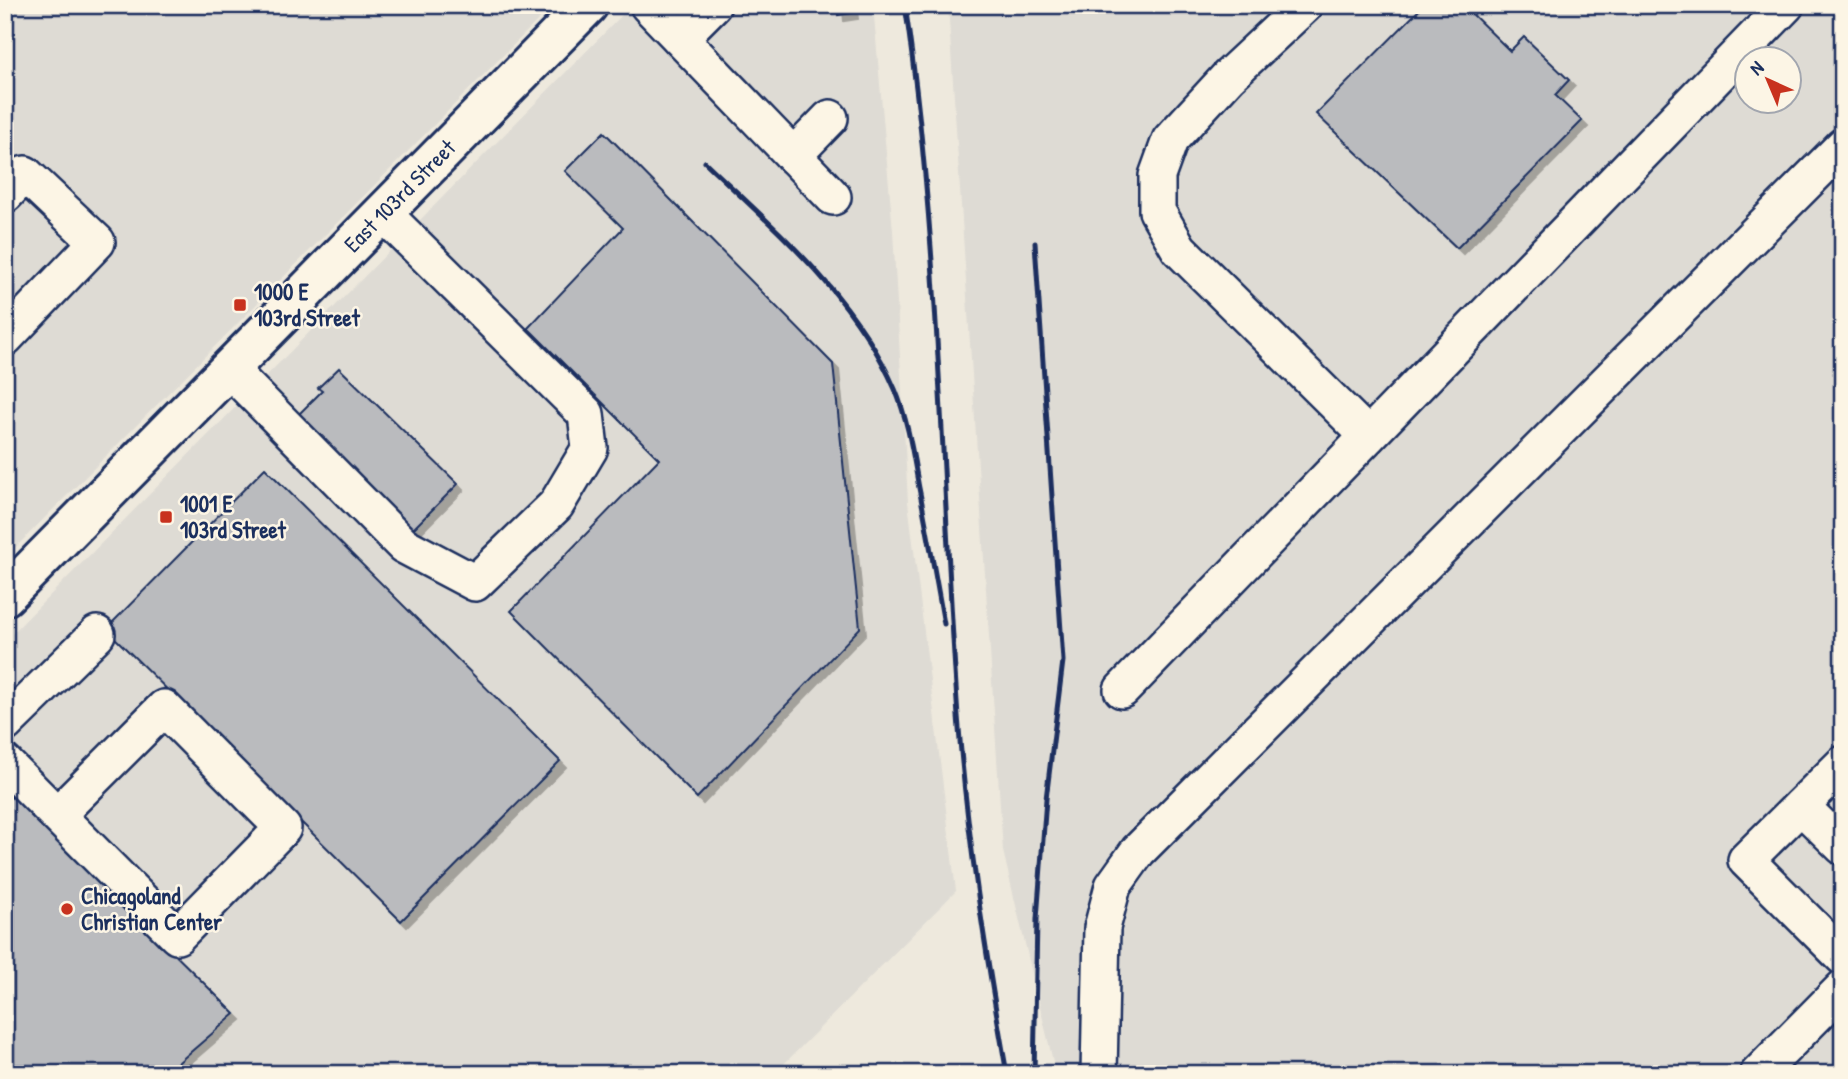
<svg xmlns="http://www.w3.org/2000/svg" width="1848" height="1079" font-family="'Patrick Hand',sans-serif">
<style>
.built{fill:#dedbd4;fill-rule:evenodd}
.building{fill:#babbbe;stroke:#1b2f5e;stroke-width:2;filter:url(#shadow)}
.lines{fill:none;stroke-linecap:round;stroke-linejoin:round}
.minor-casing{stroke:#1b2f5e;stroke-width:40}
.major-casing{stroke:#1b2f5e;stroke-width:44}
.minor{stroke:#fcf5e5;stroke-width:35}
.major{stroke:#fcf5e5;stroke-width:38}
.rail{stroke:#1b2f5e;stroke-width:5}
.poi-dot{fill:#c8321e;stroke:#fcf5e5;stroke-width:2.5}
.labels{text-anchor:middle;stroke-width:5;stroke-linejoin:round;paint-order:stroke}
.street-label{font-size:23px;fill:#1b2f5e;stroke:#fcf5e5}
.poi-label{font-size:23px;font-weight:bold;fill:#1b2f5e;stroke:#fcf5e5;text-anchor:start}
</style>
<defs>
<filter id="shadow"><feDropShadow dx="6" dy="6" stdDeviation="0" flood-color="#0004"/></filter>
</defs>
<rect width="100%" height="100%" fill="#eee9dd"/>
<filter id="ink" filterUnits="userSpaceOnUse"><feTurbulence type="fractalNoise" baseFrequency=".0143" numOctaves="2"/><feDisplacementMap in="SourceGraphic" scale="14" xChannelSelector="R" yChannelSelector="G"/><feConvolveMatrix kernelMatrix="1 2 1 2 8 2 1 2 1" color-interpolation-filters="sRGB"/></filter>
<g filter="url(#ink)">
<g class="built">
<path d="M5 5H553L5 558Z"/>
<path d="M632 5H873L893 231 908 502 956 891 774 1074H5V641Z"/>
<path d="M948 5H1843V1074H1056L1003 851ZM1746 60H1788V102H1746Z"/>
</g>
<g class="building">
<path d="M837 5H851L852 13 838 15Z"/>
<path d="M1424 5H1463L1510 51 1524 37 1569 80 1555 95 1582 121 1457 248 1316 114Z"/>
<path d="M604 132 833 364 860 628 697 798 511 611 659 459 528 328 623 228 565 171Z"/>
<path d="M339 368 458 484 408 534 293 420 322 391 318 388Z"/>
<path d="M265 468 560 761 401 921 106 629Z"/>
<path d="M14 795 235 1014 165 1074H5V803Z"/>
</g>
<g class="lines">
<g class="minor-casing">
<g id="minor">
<path d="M648 5 833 197"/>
<path d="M1305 5 1229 76 1170 140 1157 176V211L1179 249 1368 436"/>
<path d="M680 38 713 5"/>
<path d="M793 156 830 118"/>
<path d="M5 195 25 174 97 242 5 338"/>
<path d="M229 369 403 545 475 583 556 505 590 448 586 414 383 213"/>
<path d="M1122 690 1786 5"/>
<path d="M5 724 97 634"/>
<path d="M5 763 177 936 283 828 164 708 57 815"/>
<path d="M1843 764 1746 860 1843 957"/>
<path d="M1801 806 1843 847"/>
<path d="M1099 1074 1102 928 1113 886 1138 851 1843 146"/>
<path d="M1758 1074 1843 988"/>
</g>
</g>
<g class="major-casing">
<g id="major">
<path id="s1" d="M5 596 588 5"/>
</g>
</g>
<use href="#minor" class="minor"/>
<use href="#major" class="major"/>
<g class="rail">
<path d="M905 5C940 240 941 479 958 716 967 836 986 955 1007 1074"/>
<path d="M705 162C777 231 855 296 895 389 908 420 913 455 919 488 928 533 936 579 944 624"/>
<path d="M1034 1074 1037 919 1046 799 1063 661 1035 243"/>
</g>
</g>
</g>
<g class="poi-dot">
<rect x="233" y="298" width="14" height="14" rx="3.5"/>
<rect x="159" y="510" width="14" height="14" rx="3.5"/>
<circle cx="67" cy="909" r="7"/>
</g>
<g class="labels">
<g class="street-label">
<text dy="8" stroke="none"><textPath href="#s1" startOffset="562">East 103rd Street</textPath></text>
</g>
<g class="poi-label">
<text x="254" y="300">1000 E<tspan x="254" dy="26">103rd Street</tspan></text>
<text x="180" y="512">1001 E<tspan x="180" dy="26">103rd Street</tspan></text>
<text x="81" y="904">Chicagoland<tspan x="81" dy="26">Christian Center</tspan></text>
</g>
</g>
<rect width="1848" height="1079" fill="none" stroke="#fcf5e5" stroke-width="28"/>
<rect x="14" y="14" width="1820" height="1051" fill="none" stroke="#1b2f5e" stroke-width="2.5" filter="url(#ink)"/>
<g transform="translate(1768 80) rotate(316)"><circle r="33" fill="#fcf5e5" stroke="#a2a6af" stroke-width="2"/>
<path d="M0-5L12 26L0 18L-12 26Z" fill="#c8321e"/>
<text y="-10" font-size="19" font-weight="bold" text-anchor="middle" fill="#1b2f5e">N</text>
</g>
</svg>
